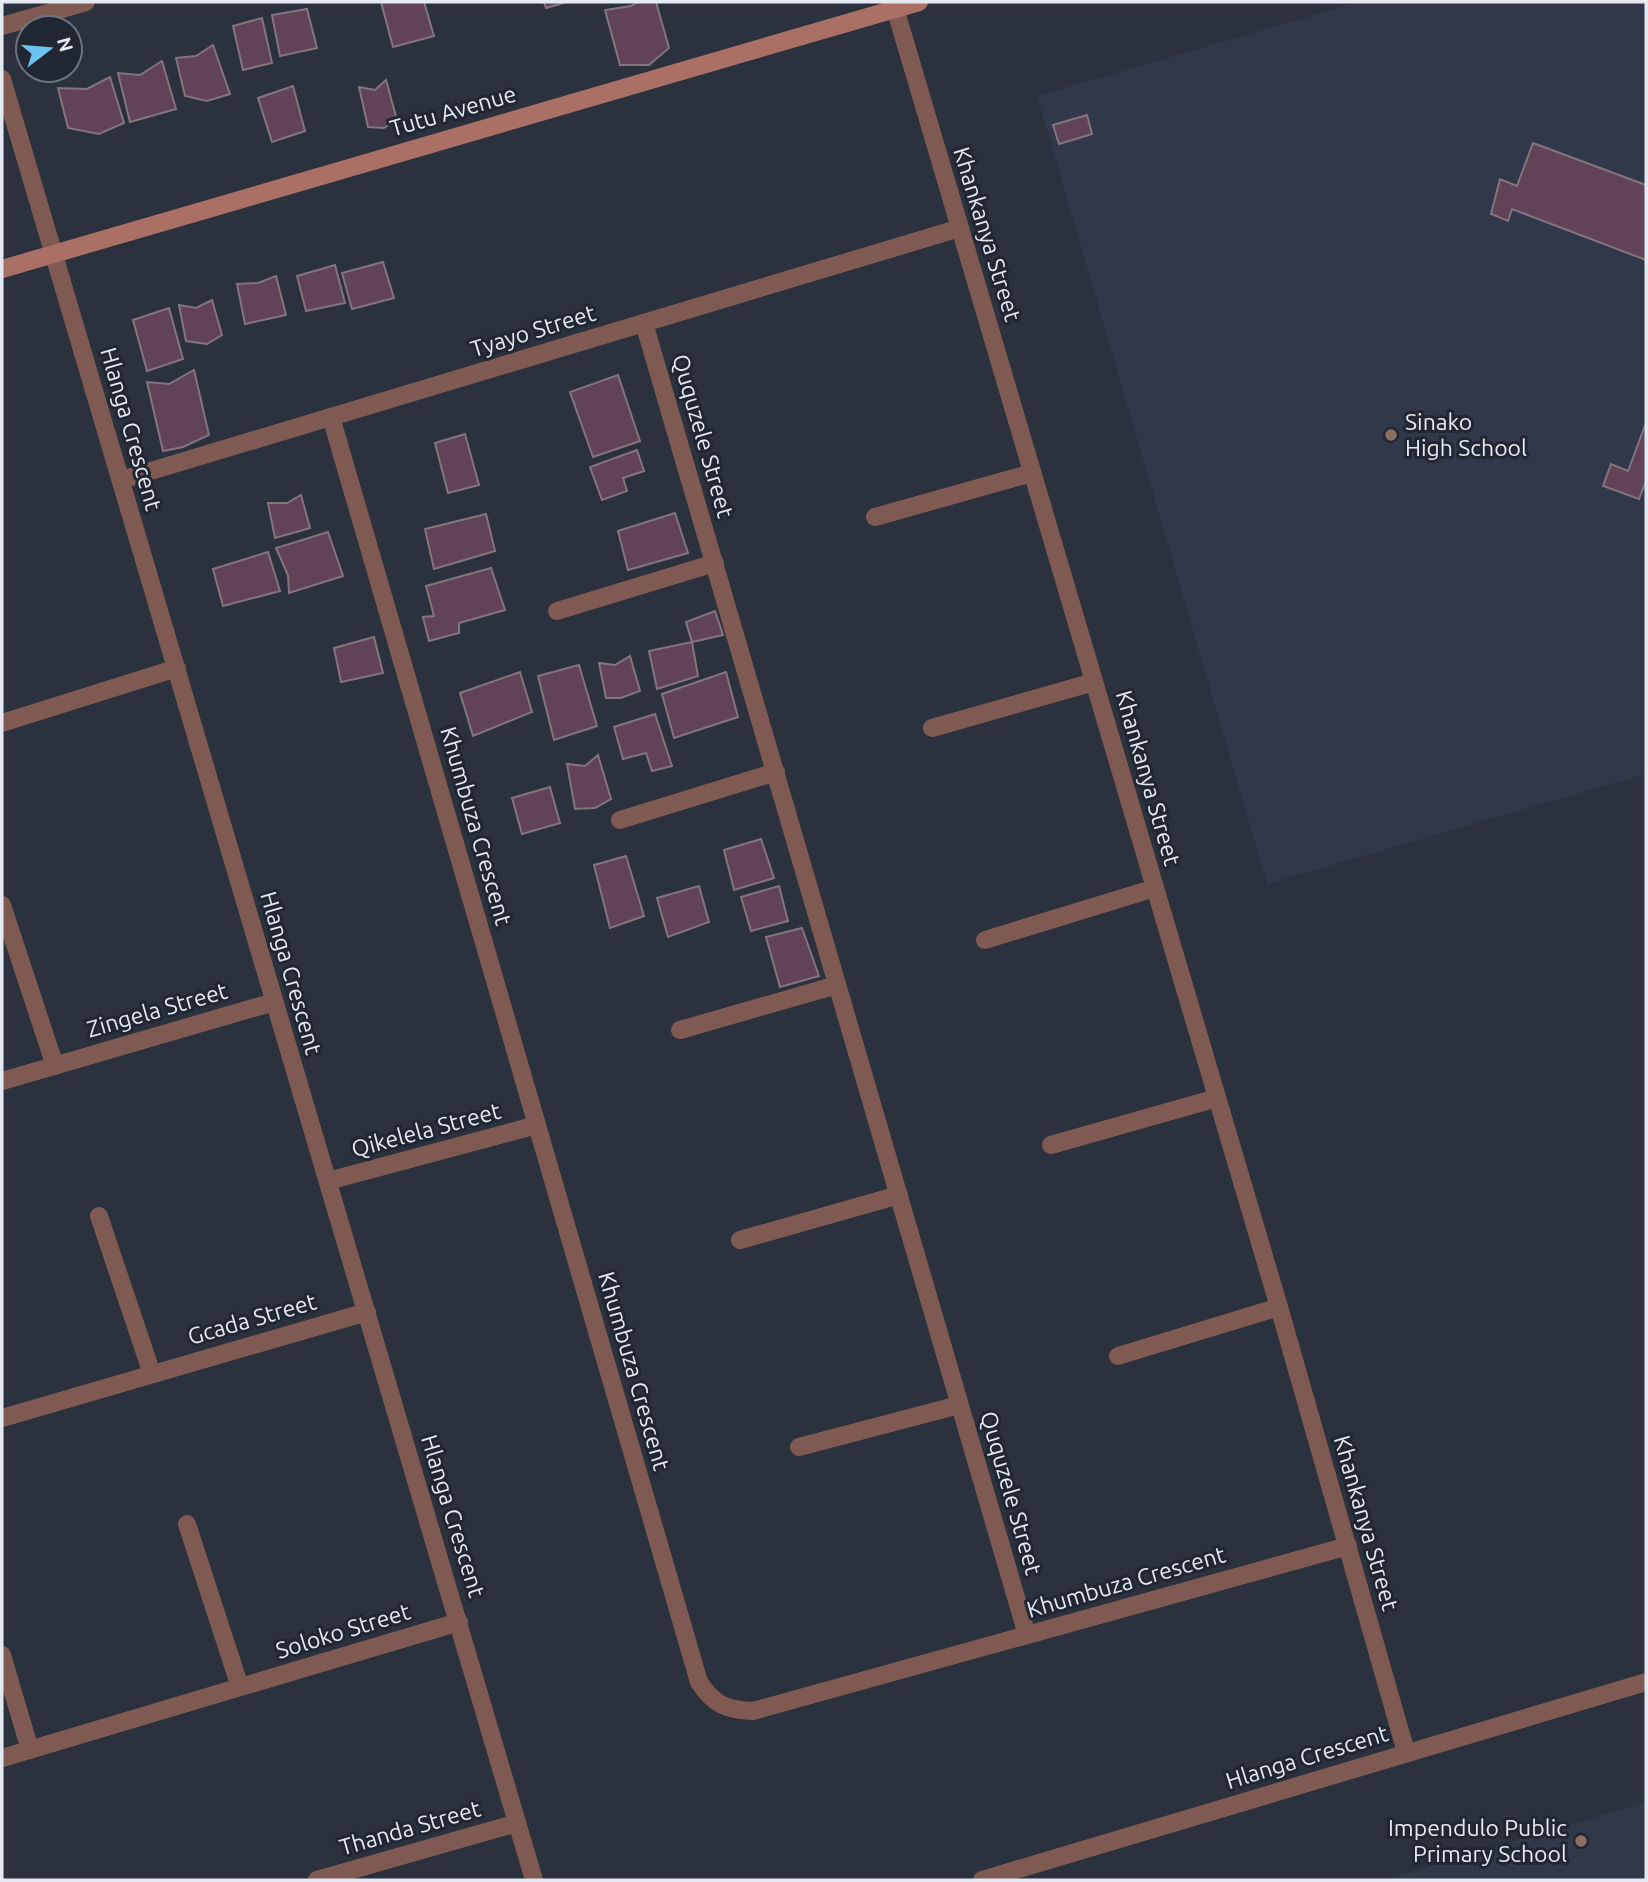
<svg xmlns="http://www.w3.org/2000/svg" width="1648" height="1882" font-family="Ubuntu,sans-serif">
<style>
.built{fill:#30384a}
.building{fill:#614257;stroke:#83747e;stroke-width:2}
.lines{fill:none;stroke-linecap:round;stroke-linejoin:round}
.street{stroke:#7f5a53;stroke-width:18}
.secondary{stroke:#aa7066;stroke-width:18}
.education-dot{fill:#8d6e63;stroke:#212732;stroke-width:2.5}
.labels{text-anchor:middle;stroke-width:6;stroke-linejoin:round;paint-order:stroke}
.street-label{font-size:23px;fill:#e5e9f1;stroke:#212732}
.poi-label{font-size:23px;fill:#e5e9f1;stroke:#212732;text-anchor:start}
</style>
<rect width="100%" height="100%" fill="#2b313d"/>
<g class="built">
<path d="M1358 2H1646V774L1267 884 1037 96Z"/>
<path d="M1646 1802V1880H1384Z"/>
</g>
<g class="building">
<path d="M381 2H424L434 36 393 47Z"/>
<path d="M544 2H567L546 8Z"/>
<path d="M638 2H656L669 48 649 65H620L605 10 631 6Z"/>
<path d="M307 9 317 48 280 56 272 15Z"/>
<path d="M262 18 272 63 243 70 233 26Z"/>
<path d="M213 45 230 94 207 101 185 96 176 58 196 56Z"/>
<path d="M162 61 176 109 130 122 118 73 140 75Z"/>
<path d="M110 77 124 123 99 134 68 128 58 88 87 89Z"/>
<path d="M386 80 397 120 384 128 368 127 359 87 375 90Z"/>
<path d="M293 86 305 131 272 142 258 98Z"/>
<path d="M1087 115 1092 134 1059 144 1053 125Z"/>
<path d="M1533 143 1646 185V260L1512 209 1508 221 1491 214 1500 179 1517 186Z"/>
<path d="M383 262 394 298 352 309 342 273Z"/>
<path d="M335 265 345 303 306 311 297 276Z"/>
<path d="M276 276 286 315 245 324 237 284 258 283Z"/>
<path d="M212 300 222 335 207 344 186 341 179 305 196 308Z"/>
<path d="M169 308 183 359 147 371 133 320Z"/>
<path d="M194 370 209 435 183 447 163 451 147 382 169 384Z"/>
<path d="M618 375 640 441 593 457 570 392Z"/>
<path d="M1646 423V481L1639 499 1603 486 1611 464 1628 471Z"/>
<path d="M465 434 479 485 448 493 435 443Z"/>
<path d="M637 450 644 471 623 478 627 491 602 500 590 467Z"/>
<path d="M301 495 310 528 275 538 268 503H287Z"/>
<path d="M675 513 688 553 628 570 618 531Z"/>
<path d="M486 514 495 551 434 569 425 529Z"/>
<path d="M328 532 343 576 289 593 288 575 276 548Z"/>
<path d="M268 552 280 591 223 606 213 569Z"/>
<path d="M491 568 505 610 459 623V633L429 641 423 617 434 616 426 586Z"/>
<path d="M715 611 723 635 692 642 686 622Z"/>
<path d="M374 637 383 673 341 682 334 648Z"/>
<path d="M692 642 698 676 657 689 649 651Z"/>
<path d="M630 656 640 691 621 698H606L599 663 615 665Z"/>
<path d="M579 665 597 726 554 740 538 676Z"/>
<path d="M520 672 532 712 473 736 460 693Z"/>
<path d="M726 672 738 717 674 738 662 694Z"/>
<path d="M655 714 672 766 652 771 646 753 623 759 614 727Z"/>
<path d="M598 755 611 799 595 808 575 809 567 764 585 766Z"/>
<path d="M550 787 560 823 522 834 512 798Z"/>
<path d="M761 839 774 878 734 890 724 850Z"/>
<path d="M626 856 644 916 610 928 594 865Z"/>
<path d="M699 886 709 922 668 937 657 898Z"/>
<path d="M779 886 788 921 751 931 741 897Z"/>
<path d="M802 928 819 976 780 987 766 937Z"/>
</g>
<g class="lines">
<g class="street">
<path d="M895 8 1279 1307 1406 1752"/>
<path d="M2 26 86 2"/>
<path d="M2 79 534 1880"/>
<path d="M644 323 1027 1635"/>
<path d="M331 417 699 1682C714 1705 727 1710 753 1711L1348 1546"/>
<path d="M121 480 960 228"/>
<path d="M875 517 1032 473"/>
<path d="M557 611 715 563"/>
<path d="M2 723 177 668"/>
<path d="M932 728 1094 682"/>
<path d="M620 820 776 772"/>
<path d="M2 905 55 1066"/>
<path d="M985 940 1155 888"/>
<path d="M680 1030 837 985"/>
<path d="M2 1081 274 1002"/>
<path d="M1051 1145 1217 1098"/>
<path d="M328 1181 537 1125"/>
<path d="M99 1216 152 1374"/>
<path d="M740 1240 899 1195"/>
<path d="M1118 1356 1279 1307"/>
<path d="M2 1418 367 1312"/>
<path d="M799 1447 959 1405"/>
<path d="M187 1524 240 1687"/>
<path d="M2 1655 30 1750"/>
<path d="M2 1758 459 1622"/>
<path d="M317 1880 517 1823"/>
<path d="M982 1880 1646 1682"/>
</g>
<path class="secondary" d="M2 269 919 2"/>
</g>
<g class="education-dot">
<circle cx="1391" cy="435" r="7"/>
<circle cx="1581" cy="1841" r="7"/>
</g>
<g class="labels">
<g class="street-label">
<text transform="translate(453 111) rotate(-16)" y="8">Tutu Avenue</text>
<text transform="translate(987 234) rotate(73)" y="8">Khankanya Street</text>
<text transform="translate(533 331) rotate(-17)" y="8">Tyayo Street</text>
<text transform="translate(131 429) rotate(74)" y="8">Hlanga Crescent</text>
<text transform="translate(703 436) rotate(74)" y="8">Ququzele Street</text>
<text transform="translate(1148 778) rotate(74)" y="8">Khankanya Street</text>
<text transform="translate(476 826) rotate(74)" y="8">Khumbuza Crescent</text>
<text transform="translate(291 973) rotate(74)" y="8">Hlanga Crescent</text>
<text transform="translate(157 1010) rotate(-16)" y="8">Zingela Street</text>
<text transform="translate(426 1130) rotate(-15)" y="8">Qikelela Street</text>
<text transform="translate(252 1319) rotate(-16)" y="8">Gcada Street</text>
<text transform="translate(634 1371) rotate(74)" y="8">Khumbuza Crescent</text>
<text transform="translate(1011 1493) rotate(74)" y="8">Ququzele Street</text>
<text transform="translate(453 1516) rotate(73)" y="8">Hlanga Crescent</text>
<text transform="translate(1366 1523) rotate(74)" y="8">Khankanya Street</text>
<text transform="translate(1126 1582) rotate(-16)" y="8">Khumbuza Crescent</text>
<text transform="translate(343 1631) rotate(-17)" y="8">Soloko Street</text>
<text transform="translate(1307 1757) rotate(-17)" y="8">Hlanga Crescent</text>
<text transform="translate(410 1828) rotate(-16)" y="8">Thanda Street</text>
</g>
<g class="poi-label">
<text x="1405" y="430">Sinako<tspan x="1405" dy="26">High School</tspan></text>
<text x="1567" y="1836" text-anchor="end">Impendulo Public<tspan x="1567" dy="26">Primary School</tspan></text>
</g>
</g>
<rect width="1648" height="1882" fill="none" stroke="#e5e9f1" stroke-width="7"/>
<g transform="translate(49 49) rotate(74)"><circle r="33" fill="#212732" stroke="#6f757e" stroke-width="2"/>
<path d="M0-5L12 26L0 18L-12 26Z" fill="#6cc3f2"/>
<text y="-10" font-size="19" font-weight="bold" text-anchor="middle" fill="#e5e9f1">N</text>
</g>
</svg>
